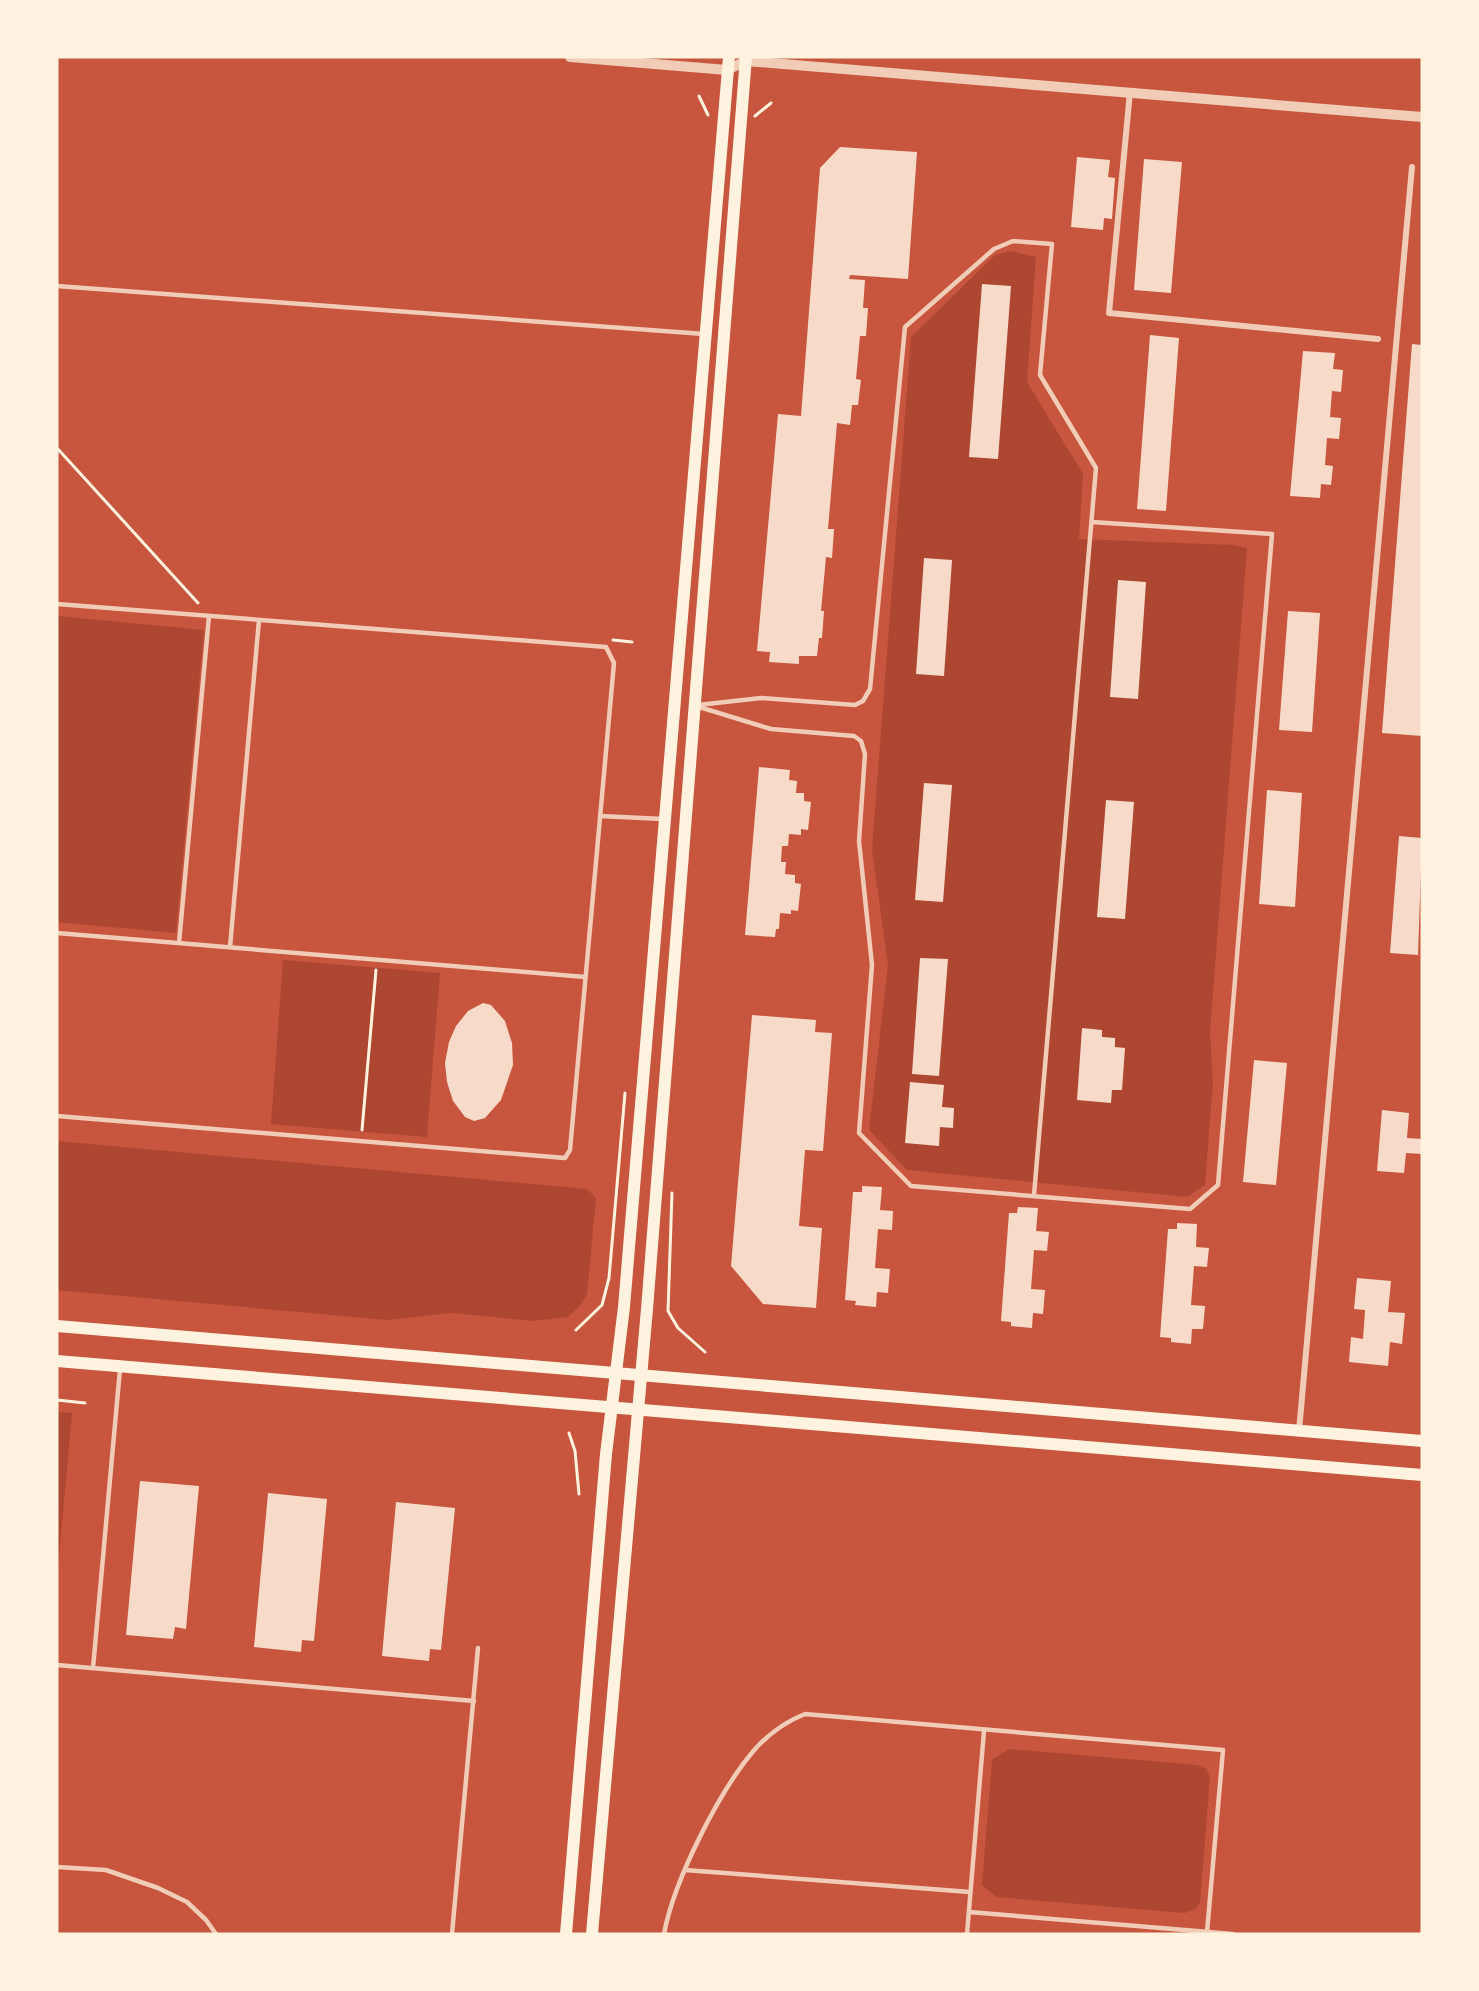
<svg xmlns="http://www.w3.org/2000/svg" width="1479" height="1991" font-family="'Libre Baskerville',serif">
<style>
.green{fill:#ae4732}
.building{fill:#f7dbc8}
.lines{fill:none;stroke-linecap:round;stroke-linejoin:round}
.path{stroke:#fff3e0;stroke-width:3}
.service{stroke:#f1ccb7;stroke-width:4.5}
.minor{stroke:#f1ccb7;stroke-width:6}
.tertiary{stroke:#f1ccb7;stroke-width:10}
.secondary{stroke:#fff3e0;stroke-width:12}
</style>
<rect width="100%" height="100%" fill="#c8553d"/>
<g class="green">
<path d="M1011 251 1036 257 1027 382 1083 474 1079 539 1233 545 1247 548 1210 1032 1213 1082 1205 1185 1187 1197 907 1170 869 1130 888 965 872 850 911 337 995 255Z"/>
<path d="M57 616 204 630 176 933 57 922Z"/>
<path d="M283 960 440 973 427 1137 271 1124Z"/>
<path d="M57 1141 587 1189 596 1198 587 1294 580 1306 568 1317 532 1321 452 1313 387 1320 57 1290Z"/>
<path d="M57 1412 72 1413 57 1579Z"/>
<path d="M1009 1749 1197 1765 1206 1769 1210 1777 1200 1903 1195 1909 1185 1913 996 1897 982 1885 992 1760Z"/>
</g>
<g class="building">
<path d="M840 147 917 152 908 279 850 275 849 279 865 280 863 308H868L866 336H860L856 379 861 380 858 405H852L850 425 837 423 828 529H834L832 558 826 557 821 611H824L822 638H819L817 656H799V664L769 662 770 652 757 651 778 414 801 416 820 168Z"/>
<path d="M1077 157 1110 160 1108 177 1115 178 1112 219 1104 218 1103 230 1071 227Z"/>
<path d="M1144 159 1182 162 1171 293 1134 290Z"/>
<path d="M982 284 1011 286 998 459 969 457Z"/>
<path d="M1150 335 1179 338 1166 511 1137 509Z"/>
<path d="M1412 344 1422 345V736L1382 733Z"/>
<path d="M1303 351 1335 353 1333 369 1343 370 1341 392 1332 391 1330 417 1341 418 1339 439 1327 438 1325 465 1333 466 1331 485 1321 484 1320 498 1290 496Z"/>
<path d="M924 558 952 560 944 676 916 674Z"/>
<path d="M1118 580 1146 582 1138 699 1110 697Z"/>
<path d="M1288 611 1320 613 1312 732 1279 730Z"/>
<path d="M759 767 790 770 789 780 797 781 796 793H804V801L811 802 808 830 801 829V835L789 834 788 846H782L781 862H786L785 874 795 875V883L801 884 798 911 791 910V914L780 913 779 929H776L775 937 745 935Z"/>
<path d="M924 783 952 785 943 902 915 900Z"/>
<path d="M1267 790 1302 793 1295 907 1259 904Z"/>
<path d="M1106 800 1134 802 1125 919 1097 917Z"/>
<path d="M1399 836 1422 838 1418 955 1390 953Z"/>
<path d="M920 958 948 959 939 1076 912 1074Z"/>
<path d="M483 1003 491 1005 505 1021 512 1043 513 1065 501 1100 485 1118 474 1121 465 1117 453 1101 447 1082 445 1063 449 1042 456 1026 468 1011Z"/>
<path d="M752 1015 816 1020 815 1032 832 1033 823 1151 805 1150 799 1226 822 1228 816 1308 763 1304 731 1266Z"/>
<path d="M1082 1028 1102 1030V1037L1115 1038V1047L1125 1048 1122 1090H1112L1111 1103 1077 1100Z"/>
<path d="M1254 1060 1287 1063 1276 1185 1243 1182Z"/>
<path d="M910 1082 944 1085 942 1107 954 1108 953 1128 940 1127 939 1146 905 1143Z"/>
<path d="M1382 1110 1409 1113 1407 1138 1422 1139V1154L1406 1153 1404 1173 1377 1171Z"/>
<path d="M862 1186 882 1187 880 1210 893 1211 892 1230 878 1229 875 1268 890 1269 888 1293 877 1292 876 1307 855 1305 856 1301 845 1300 853 1192H862Z"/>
<path d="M1018 1207 1038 1208 1036 1231 1049 1232 1047 1251 1034 1250 1031 1289 1045 1290 1043 1314 1033 1313 1032 1328 1011 1326V1322L1001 1321 1009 1213H1017Z"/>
<path d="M1177 1223 1197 1224 1196 1247 1209 1248 1207 1267 1194 1266 1191 1305 1205 1306 1203 1329H1192L1191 1344 1171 1342V1338L1160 1337 1168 1229H1177Z"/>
<path d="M1357 1278 1391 1281 1388 1312 1405 1313 1402 1344 1390 1342 1388 1366 1349 1362 1351 1337 1363 1339 1365 1310 1354 1309Z"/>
<path d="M140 1481 199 1486 186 1629 175 1627 173 1639 126 1635Z"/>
<path d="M268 1493 327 1499 314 1641 302 1640 301 1652 254 1647Z"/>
<path d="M396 1502 455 1508 441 1650 430 1649 429 1661 382 1656Z"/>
</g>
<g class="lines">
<g class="path">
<path d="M699 96 708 115"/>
<path d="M755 116 771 103"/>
<path d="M57 448 198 603"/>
<path d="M613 640 632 642"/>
<path d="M362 1130 376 970"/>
<path d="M672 1193 668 1311 678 1328 705 1352"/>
<path d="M576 1330 602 1305 609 1278 625 1093"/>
<path d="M57 1400 85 1403"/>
<path d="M569 1433 575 1451 579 1494"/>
</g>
<g class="service">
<path d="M57 286 704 334"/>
<path d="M57 604 606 647 614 663 570 1150 565 1158 57 1116"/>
<path d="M698 705 761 698 855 705 863 701 870 689 905 327 994 249 1013 241 1052 244 1040 375 1096 468 1034 1195"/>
<path d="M696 706 771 729 854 736 861 741 865 754 859 841 872 965 859 1133 911 1186 1190 1209 1218 1185 1272 534 1092 522"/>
<path d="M600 816 663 819"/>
<path d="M57 933 585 977"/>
<path d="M179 943 209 616"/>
<path d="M230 947 259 620"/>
<path d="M57 1665 474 1701"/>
<path d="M93 1668 120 1369"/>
<path d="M57 1867 106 1870 158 1888 187 1902 206 1920 216 1934"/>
<path d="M685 1870 970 1892"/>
<path d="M969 1912 1233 1934"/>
<path d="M452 1934 478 1648"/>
<path d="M664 1934C674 1880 720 1789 756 1748 770 1733 787 1721 805 1714L1223 1750 1207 1932"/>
<path d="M967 1934 984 1731"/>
</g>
<g class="minor">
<path d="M1130 92 1109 313 1378 339"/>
<path d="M1299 1431 1412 167"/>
</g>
<path class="tertiary" d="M570 57 727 70 746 61 1422 117"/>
<g class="secondary">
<path d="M57 1326 1422 1441"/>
<path d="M57 1361 1422 1475"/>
<path d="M566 1934 606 1454 624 1307 729 57"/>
<path d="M592 1934 647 1309 746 57"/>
</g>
</g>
<rect width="1479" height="1991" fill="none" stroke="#fff3e0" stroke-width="117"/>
</svg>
